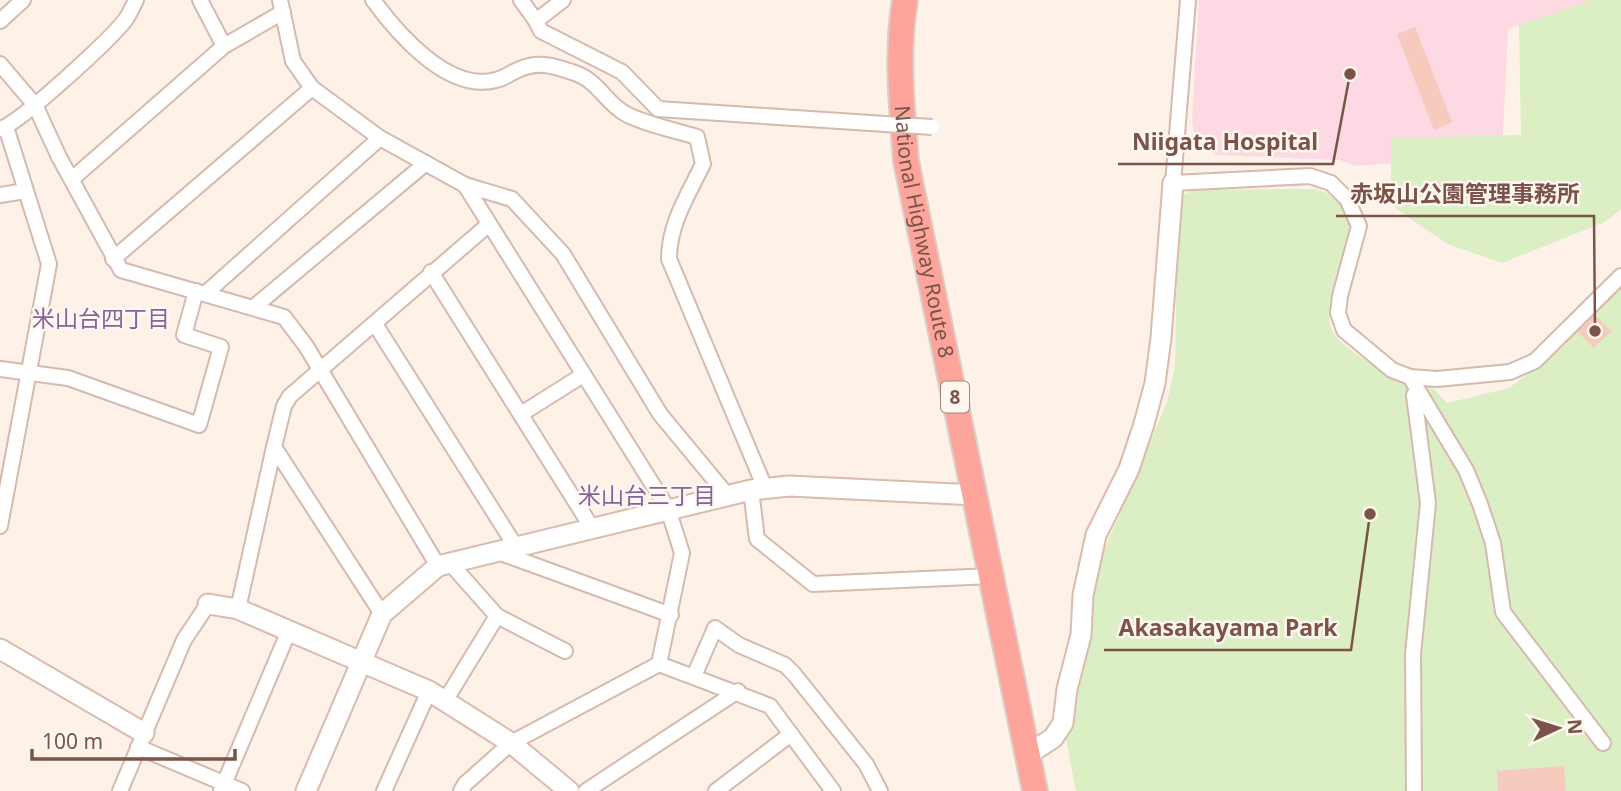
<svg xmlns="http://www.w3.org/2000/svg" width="1621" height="791" font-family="'Noto Sans','Noto Sans JP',sans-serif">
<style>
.medical{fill:#fddae3}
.green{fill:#dbeec4}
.building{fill:#f6cbbd}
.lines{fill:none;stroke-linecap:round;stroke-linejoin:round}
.street-casing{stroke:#d4baaf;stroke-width:18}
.secondary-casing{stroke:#dabbae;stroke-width:23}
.highway-casing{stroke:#dacfcc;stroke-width:28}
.street{stroke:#fff;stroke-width:14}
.secondary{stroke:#fff;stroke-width:19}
.highway{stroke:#fda59a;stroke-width:24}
.street-bridge-casing{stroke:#d4baaf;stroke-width:18;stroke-linecap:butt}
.street-bridge{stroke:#fff;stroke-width:14}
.labels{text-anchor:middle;stroke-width:5;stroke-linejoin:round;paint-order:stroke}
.shield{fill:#fff7f0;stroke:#a3847b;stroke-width:2}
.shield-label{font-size:19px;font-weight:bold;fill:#7b5349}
.street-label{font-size:21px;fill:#7b5349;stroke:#fff7f0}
.neighbourhood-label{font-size:23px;fill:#82659e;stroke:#fff7f0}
.leader{fill:none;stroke:#7b5349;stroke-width:2.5}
.callout-dot{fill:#7b5349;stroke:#fff7f0;stroke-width:2.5}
.callout-label{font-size:23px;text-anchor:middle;font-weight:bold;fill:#7b5349;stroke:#fff7f0;stroke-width:5;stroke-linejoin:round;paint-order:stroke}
</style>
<rect width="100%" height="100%" fill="#fef2e8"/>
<path class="medical" d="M1199 0H1591L1508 29 1502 155 1356 166 1339 160 1214 155 1194 132 1192 120Z"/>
<g class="green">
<path d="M1591 0H1621V209L1605 222 1502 263 1447 244 1391 205V138L1521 135 1519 25Z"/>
<path d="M1314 189C1395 209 1310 287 1333 332 1340 344 1359 356 1370 363 1397 382 1398 388 1432 387L1447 403 1509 388 1563 347 1621 281V791H1076L1066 739 1091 637 1093 593 1102 555 1167 402 1175 366 1178 198 1193 190Z"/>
</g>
<g class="building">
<path d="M1415 27 1452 122 1434 130 1397 34Z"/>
<path d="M1595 315 1611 331 1594 348 1578 332Z"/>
<path d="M1564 766 1566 791H1498L1497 771Z"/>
</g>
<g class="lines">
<g class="street-casing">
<g id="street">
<path d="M200 0 224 46"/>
<path d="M280 0 293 61 312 88 380 138 465 185 668 509 682 553 659 664"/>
<path d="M373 0C397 33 448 93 496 80 505 78 512 72 520 69 539 61 554 66 572 72 599 80 604 102 626 114 647 125 675 130 697 137L703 164C688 195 669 224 669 259L765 488"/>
<path d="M521 0 536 21 563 0"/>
<path d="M1188 0 1173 183 1310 176 1331 183 1347 199 1359 226 1340 296 1338 313 1344 330 1392 370 1410 377 1437 379 1510 372 1535 361 1621 276"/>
<path d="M0 21 23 0"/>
<path d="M536 21 541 31 622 72 658 109 870 123"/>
<path d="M0 64 35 105 59 157 121 270 284 317 306 346 438 566"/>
<path d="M0 129C20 123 112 38 126 19 130 13 133 6 136 0"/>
<path d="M72 179 224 46 283 12"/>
<path d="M465 185 512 199 563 254 660 414 727 495"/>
<path d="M0 195 25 191"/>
<path d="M113 259 312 88"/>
<path d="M431 272 592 528"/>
<path d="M206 293 380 138"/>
<path d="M254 307 426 163"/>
<path d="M375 324 516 547"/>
<path d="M0 369 68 378 199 425 221 347 184 335 196 291"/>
<path d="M1410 377 1466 470 1480 504 1493 543 1503 612 1603 743"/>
<path d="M1414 395 1428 503 1413 654 1414 791"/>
<path d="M521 414 583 375"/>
<path d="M274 447 382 614"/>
<path d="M751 490 757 539 813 584 992 576"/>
<path d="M0 526 49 264 6 127"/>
<path d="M498 552 671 615"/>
<path d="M450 563 497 616 565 651"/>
<path d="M238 609 274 447 284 406 290 396 488 225"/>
<path d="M694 676 715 628 739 645 785 665 794 674 866 764 880 791"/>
<path d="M445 701 497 616"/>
<path d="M138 747 242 791"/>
<path d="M120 791 184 640 208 604"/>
<path d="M221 791 288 633"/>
<path d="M384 791 429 691"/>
<path d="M461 791 465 784 511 743 659 664 770 706 833 791"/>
<path d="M586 791 738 691"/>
<path d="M716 791 791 734"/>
</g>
</g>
<g class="secondary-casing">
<g id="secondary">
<path d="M208 604 238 609 429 691 511 743 569 791"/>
<path d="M0 649 144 733"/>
<path d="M1027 755 1053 738 1063 723 1067 689 1081 635 1083 595 1096 535 1129 469 1144 424 1155 383 1161 338 1173 183"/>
<path d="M306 791 382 614 438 566 751 490 789 486 976 495"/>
</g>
</g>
<g class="highway-casing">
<g id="highway">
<path id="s1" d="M905 0C896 53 902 108 906 161L1035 791"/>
</g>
</g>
<use href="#street" class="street"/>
<use href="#secondary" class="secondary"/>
<use href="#highway" class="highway"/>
<g class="street-bridge-casing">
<path id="street-bridge" d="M870 123 932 127"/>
</g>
<use href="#street-bridge" class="street-bridge"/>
</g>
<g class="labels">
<rect class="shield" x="941" y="381.5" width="28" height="31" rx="5"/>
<g class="shield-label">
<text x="955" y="404">8</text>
</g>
<g class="street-label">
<text dy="7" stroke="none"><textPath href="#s1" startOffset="234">National Highway Route 8</textPath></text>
</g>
<g class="neighbourhood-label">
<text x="101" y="327">米山台四丁目</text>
<text x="647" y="504">米山台三丁目</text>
</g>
</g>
<path class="leader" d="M1350 74L1333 164H1118M1595 331L1594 216H1336M1370 514L1351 650H1104"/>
<g class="callout-dot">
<circle cx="1350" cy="74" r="7"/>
<circle cx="1595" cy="331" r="7"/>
<circle cx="1370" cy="514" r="7"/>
</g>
<g class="callout-label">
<text x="1225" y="150">Niigata Hospital</text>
<text x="1465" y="202">赤坂山公園管理事務所</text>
<text x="1228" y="636">Akasakayama Park</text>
</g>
<g transform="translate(1558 728) rotate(86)" stroke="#fff7f0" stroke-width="5" paint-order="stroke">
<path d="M0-5L12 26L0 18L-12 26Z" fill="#7b5349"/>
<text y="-10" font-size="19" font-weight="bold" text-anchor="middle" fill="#7b5349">N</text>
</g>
<path d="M32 749v10h203v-10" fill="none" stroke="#7b5349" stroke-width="3.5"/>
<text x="42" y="749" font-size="21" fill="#7b5349" stroke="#fff7f0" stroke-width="5" paint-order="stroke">100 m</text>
</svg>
